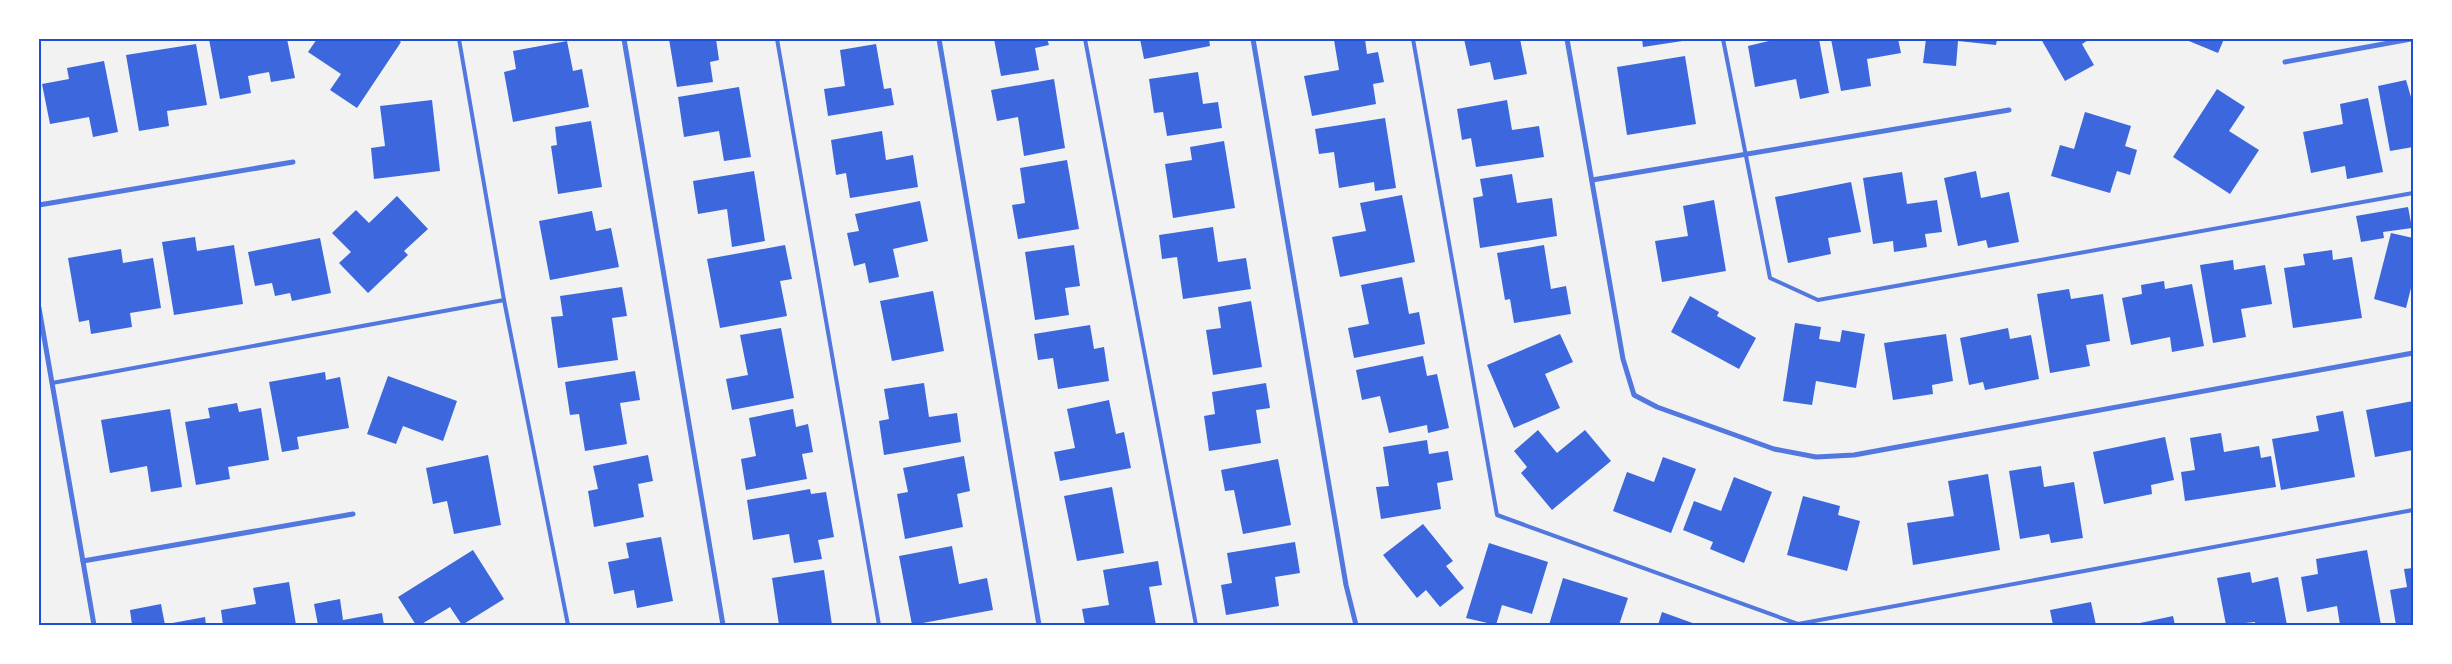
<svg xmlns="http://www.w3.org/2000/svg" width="2452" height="664" font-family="Karla,sans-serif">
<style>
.building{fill:#3d67dc}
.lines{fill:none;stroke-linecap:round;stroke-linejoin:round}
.service{stroke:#5277de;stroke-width:4}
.minor{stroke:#5277de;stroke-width:5}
.neatline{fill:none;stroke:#1d4ed8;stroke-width:2}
</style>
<rect width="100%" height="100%" fill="#f2f2f2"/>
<g class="building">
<path d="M209 39H287L295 78 271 82 269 72 248 76 251 93 220 99Z"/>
<path d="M317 39H396L401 42 357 108 330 90 341 74 308 52Z"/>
<path d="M669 39H716L719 60 710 62 713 82 677 87Z"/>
<path d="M994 39H1047L1049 45 1035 48 1039 70 1001 76Z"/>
<path d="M1140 39H1209L1210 46 1144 59Z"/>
<path d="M1340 39H1365L1367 54 1378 52 1384 82 1373 84 1376 104 1312 116 1304 76 1339 70 1334 40Z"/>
<path d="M1464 39H1520L1527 74 1494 80 1490 62 1470 66Z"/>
<path d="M1642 39H1689V40L1643 47Z"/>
<path d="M1777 39H1819L1829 93 1800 99 1796 79 1755 87 1748 46Z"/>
<path d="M1831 39H1898L1901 53 1867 59 1871 86 1841 91Z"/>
<path d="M1926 39H1997L1996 45 1958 41 1956 66 1923 63Z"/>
<path d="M2041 39H2090L2082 44 2094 65 2065 81Z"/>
<path d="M2184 39H2224L2218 53Z"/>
<path d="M567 41 573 71 582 69 589 107 513 122 504 72 516 69 513 51Z"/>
<path d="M196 44 207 105 167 111 169 126 139 131 126 55Z"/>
<path d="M876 44 884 89 891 88 894 105 828 116 824 89 845 86 840 50Z"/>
<path d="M1685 56 1696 124 1627 135 1617 67Z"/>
<path d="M104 61 118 132 93 137 89 117 50 124 42 84 69 79 67 68Z"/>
<path d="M1198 72 1203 104 1218 102 1222 128 1167 136 1163 112 1154 113 1149 79Z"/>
<path d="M1054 79 1065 148 1024 156 1018 117 997 121 991 90Z"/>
<path d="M2406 80 2413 104V147L2390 151 2378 86Z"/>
<path d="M739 87 751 157 724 161 719 131 684 137 678 97Z"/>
<path d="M2217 89 2245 107 2229 131 2259 150 2230 194 2173 157Z"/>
<path d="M2368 98 2383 172 2347 179 2345 166 2311 173 2303 132 2343 124 2340 104Z"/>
<path d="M432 100 440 171 374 179 371 148 385 146 380 106Z"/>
<path d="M1507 100 1512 130 1539 126 1544 157 1476 167 1471 138 1462 140 1457 109Z"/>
<path d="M2085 112 2131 126 2125 146 2137 150 2130 175 2117 171 2110 193 2051 176 2060 145 2074 149Z"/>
<path d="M1385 118 1396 188 1375 191 1374 182 1339 188 1334 152 1319 154 1315 129Z"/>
<path d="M591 121 602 187 558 194 551 146 557 145 555 127Z"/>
<path d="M882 131 886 160 913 155 918 187 850 198 846 173 836 175 831 140Z"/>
<path d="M1224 141 1235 208 1173 218 1165 164 1192 160 1190 147Z"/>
<path d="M1067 160 1079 229 1018 239 1012 205 1025 203 1020 168Z"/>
<path d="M754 171 765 241 732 247 727 209 698 214 693 181Z"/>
<path d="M1976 171 1981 198 2009 192 2019 242 1988 248 1986 240 1958 246 1944 178Z"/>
<path d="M1902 172 1907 204 1937 200 1942 232 1925 234 1927 247 1894 252 1893 241 1873 244 1863 178Z"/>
<path d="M1512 174 1517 203 1552 198 1557 236 1480 248 1473 198 1483 196 1480 179Z"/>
<path d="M1851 182 1861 232 1828 238 1831 254 1788 263 1775 197Z"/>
<path d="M1402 195 1415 262 1340 277 1332 237 1366 231 1360 203Z"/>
<path d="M397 196 428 229 404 251 408 255 368 293 339 263 351 252 332 233 356 210 369 223Z"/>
<path d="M1714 200 1726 271 1662 282 1655 241 1688 236 1683 206Z"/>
<path d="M920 201 928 241 893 249 899 277 869 283 865 263 854 266 847 233 859 231 855 214Z"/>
<path d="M2408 207 2412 228 2383 232 2384 238 2361 242 2356 216Z"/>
<path d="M592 211 596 231 611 228 619 267 550 280 539 221Z"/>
<path d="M1213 227 1218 262 1246 258 1251 289 1183 299 1177 257 1162 259 1159 235Z"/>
<path d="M2391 233 2413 238V280L2406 308 2374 299Z"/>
<path d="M195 237 197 251 234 245 243 304 174 315 162 242Z"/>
<path d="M320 238 331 293 292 301 290 293 275 296 272 283 255 286 248 252Z"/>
<path d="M785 245 792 279 780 281 787 316 720 328 707 259Z"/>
<path d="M1074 245 1080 286 1065 288 1069 315 1035 320 1025 252Z"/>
<path d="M1544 245 1551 289 1566 286 1571 314 1514 323 1510 299 1505 300 1497 253Z"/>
<path d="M121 249 123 263 153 258 161 308 130 313 132 327 91 334 89 320 79 322 68 258Z"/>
<path d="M2332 250 2333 260 2352 257 2362 318 2293 328 2284 268 2305 265 2303 254Z"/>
<path d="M2233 260 2234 270 2265 265 2272 304 2241 309 2246 337 2213 343 2200 265Z"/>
<path d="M1402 277 1409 314 1419 312 1425 344 1354 358 1348 328 1369 324 1361 285Z"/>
<path d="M2164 281 2165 289 2192 284 2204 346 2172 352 2170 337 2131 345 2122 298 2142 294 2141 285Z"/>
<path d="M622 287 627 316 612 318 618 360 558 368 551 317 563 316 560 296Z"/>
<path d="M2069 289 2071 299 2103 294 2110 341 2086 345 2090 366 2050 373 2037 294Z"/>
<path d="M933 291 944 351 892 361 880 301Z"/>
<path d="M1690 296 1719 312 1717 316 1756 338 1739 369 1671 332Z"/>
<path d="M1251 301 1262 367 1213 375 1206 330 1221 328 1218 307Z"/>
<path d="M1795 323 1821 327 1819 339 1840 342 1842 330 1865 334 1856 388 1816 381 1812 405 1783 401Z"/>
<path d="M1090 325 1094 349 1104 347 1109 381 1058 389 1053 358 1038 360 1034 334Z"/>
<path d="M781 328 794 398 732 410 726 379 748 375 740 335Z"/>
<path d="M2008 328 2010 339 2031 335 2039 379 1985 390 1983 382 1969 385 1960 338Z"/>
<path d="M1560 334 1573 362 1545 374 1560 408 1514 428 1487 365Z"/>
<path d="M1946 334 1953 381 1932 385 1933 394 1893 400 1884 343Z"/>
<path d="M1423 356 1427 376 1437 374 1449 428 1428 433 1427 425 1389 433 1380 396 1362 400 1356 370Z"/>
<path d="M635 371 640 400 620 403 627 444 585 451 579 414 570 415 565 382Z"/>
<path d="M325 372 326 380 340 377 349 428 297 437 299 449 282 452 269 382Z"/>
<path d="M388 376 457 401 443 441 403 426 396 444 367 434Z"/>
<path d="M924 383 929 417 957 413 961 442 884 455 879 421 889 419 884 389Z"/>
<path d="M1266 383 1270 408 1256 410 1261 443 1209 451 1204 416 1215 414 1212 392Z"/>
<path d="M1109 400 1116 434 1124 432 1131 468 1060 481 1054 452 1075 448 1067 409Z"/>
<path d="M2413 401V450L2375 457 2366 410Z"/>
<path d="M237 403 239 412 261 408 269 460 228 467 230 479 196 485 185 422 210 418 208 408Z"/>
<path d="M170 409 182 487 151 492 147 466 110 473 101 420Z"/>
<path d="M793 409 796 427 808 424 813 452 802 454 807 479 746 490 741 459 756 456 749 418Z"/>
<path d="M2343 411 2355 477 2281 490 2272 439 2319 431 2316 416Z"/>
<path d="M1538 430 1557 453 1585 430 1611 461 1552 510 1521 473 1527 467 1514 451Z"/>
<path d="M2221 433 2224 452 2259 446 2261 458 2271 456 2276 487 2185 501 2181 472 2195 470 2190 438Z"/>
<path d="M2165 437 2174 480 2151 485 2152 494 2104 504 2093 452Z"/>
<path d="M1427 440 1429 454 1448 451 1453 480 1437 483 1441 509 1381 519 1376 487 1389 486 1383 447Z"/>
<path d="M488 455 501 525 454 534 447 501 433 504 426 468Z"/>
<path d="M648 455 653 481 638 484 644 517 594 527 588 491 598 489 593 466Z"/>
<path d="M964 456 970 491 957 494 963 527 905 539 897 494 908 492 903 468Z"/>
<path d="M1663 457 1696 469 1671 533 1613 511 1627 472 1654 482Z"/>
<path d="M1278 459 1291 525 1243 534 1234 490 1225 491 1221 470Z"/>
<path d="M2041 466 2044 487 2074 482 2083 538 2051 543 2049 534 2020 539 2009 471Z"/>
<path d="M1988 474 2000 550 1913 565 1907 523 1954 516 1948 481Z"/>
<path d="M1734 477 1772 492 1744 563 1710 549 1713 542 1683 530 1694 501 1721 511Z"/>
<path d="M1112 487 1124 553 1077 561 1064 496Z"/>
<path d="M810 489 811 494 826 492 834 537 818 540 822 559 794 563 789 534 753 540 747 500Z"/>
<path d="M1803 496 1840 506 1838 515 1860 521 1847 571 1787 555Z"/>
<path d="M1423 524 1453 561 1446 566 1464 588 1440 607 1426 590 1417 598 1383 555Z"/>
<path d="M661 537 673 601 637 608 634 590 614 594 608 562 629 558 626 543Z"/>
<path d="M1295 542 1300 573 1275 577 1279 606 1226 615 1221 585 1232 583 1227 553Z"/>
<path d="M1489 543 1548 562 1532 614 1502 605 1496 625 1466 618Z"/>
<path d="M952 546 959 584 987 578 993 610 912 625 899 556Z"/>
<path d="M473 550 504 599 462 625 450 607 420 625H416L398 597Z"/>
<path d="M2367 550 2381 625H2340L2337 606 2307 612 2301 577 2318 574 2316 559Z"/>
<path d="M1158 561 1162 585 1149 587 1156 625H1085L1082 609 1109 605 1103 570Z"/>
<path d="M2413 568V623L2396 625 2390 590 2407 587 2404 569Z"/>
<path d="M824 570 832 625H779L772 578Z"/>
<path d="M2250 572 2252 583 2278 577 2287 625H2255V622L2226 625 2217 578Z"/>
<path d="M1563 578 1628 598 1619 625H1549Z"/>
<path d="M289 582 296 625H223L221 610 256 604 253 588Z"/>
<path d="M340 599 343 620 382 613 384 625H318L314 604Z"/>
<path d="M2091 602 2096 625H2053L2050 610Z"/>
<path d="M161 604 165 625H132L130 610Z"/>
<path d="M1662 612 1698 625H1658Z"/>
<path d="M2173 616 2175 625H2140V623Z"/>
<path d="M205 617 206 625H167V624Z"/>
</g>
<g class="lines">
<g class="service">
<path d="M459 39 504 300 568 625"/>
<path d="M777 39 879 625"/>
<path d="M1085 39 1196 625"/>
<path d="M1413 39 1497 515 1798 624 2413 510"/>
<path d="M1723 39 1770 278 1818 300 2413 193"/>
<path d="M52 383 504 300"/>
</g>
<g class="minor">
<path d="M624 39 723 625"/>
<path d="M939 39 1039 625"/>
<path d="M1253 39 1346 585 1356 625"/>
<path d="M1567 39 1623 359 1634 395 1657 407 1774 449 1816 457 1854 455 2413 353"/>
<path d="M2285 62 2411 39"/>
<path d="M1592 180 2009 110"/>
<path d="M39 205 293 162"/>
<path d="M39 308 94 625"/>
<path d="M83 561 353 514"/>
</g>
</g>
<rect width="2452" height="664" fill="none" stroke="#ffffff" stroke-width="80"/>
<rect x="40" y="40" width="2372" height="584" class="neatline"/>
</svg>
